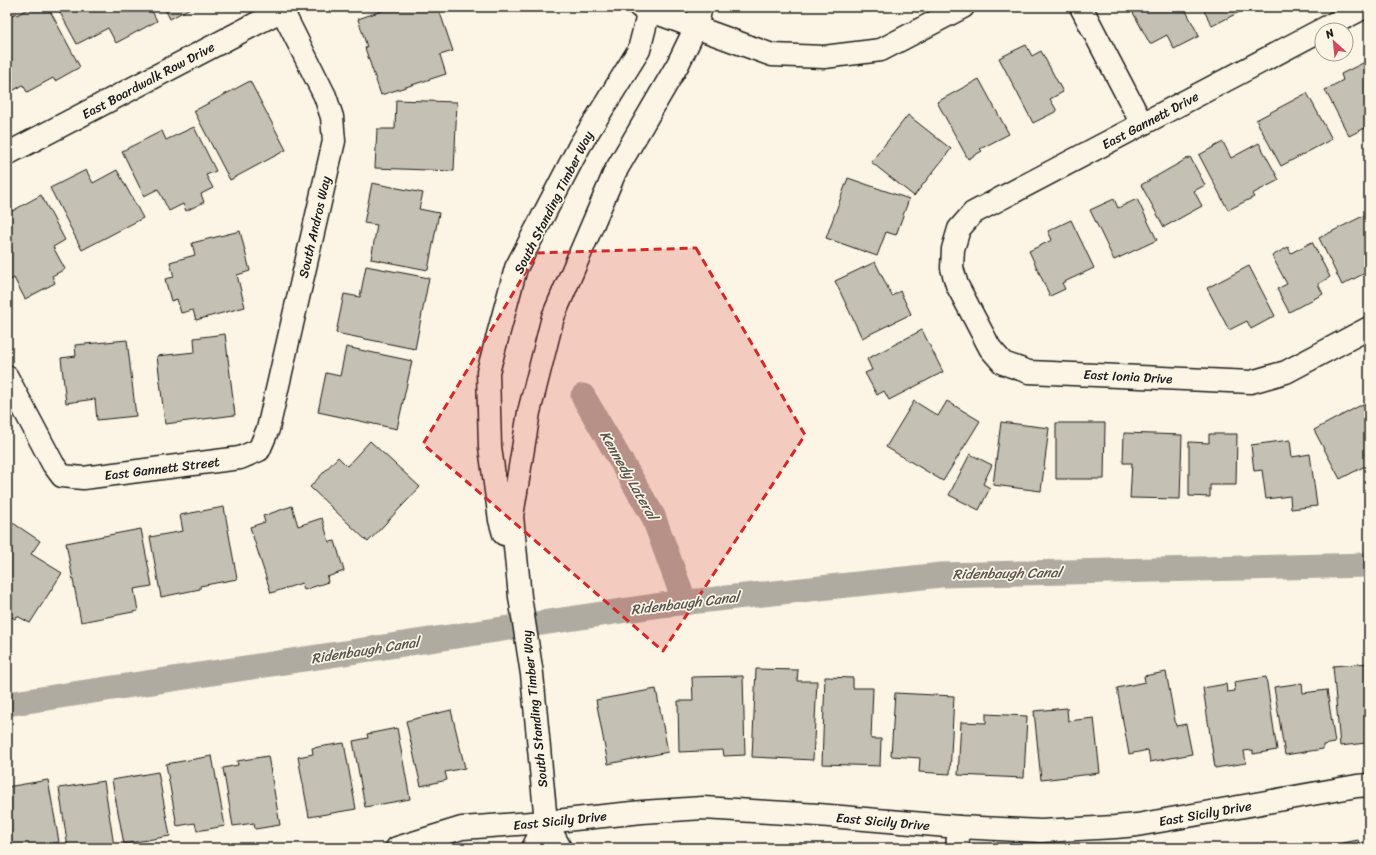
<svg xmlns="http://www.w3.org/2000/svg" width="1376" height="855" font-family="Sriracha,sans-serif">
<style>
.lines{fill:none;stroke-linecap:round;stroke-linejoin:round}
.canal{stroke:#b0aba1;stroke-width:25}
.building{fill:#c4c0b3;stroke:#1c1c1c}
.minor-casing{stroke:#1c1c1c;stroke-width:25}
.tertiary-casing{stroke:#1c1c1c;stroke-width:25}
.minor{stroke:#fcf5e5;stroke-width:22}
.tertiary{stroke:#fcf5e5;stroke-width:22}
.marked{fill:#d62828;fill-opacity:0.2;stroke:#d62828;stroke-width:3;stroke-dasharray:8 5;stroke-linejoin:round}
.labels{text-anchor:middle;stroke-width:3.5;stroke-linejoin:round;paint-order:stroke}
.street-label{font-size:13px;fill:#1c1c1c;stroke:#fcf5e5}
.water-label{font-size:14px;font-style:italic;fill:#575551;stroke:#fcf5e5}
</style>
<rect width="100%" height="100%" fill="#fcf5e5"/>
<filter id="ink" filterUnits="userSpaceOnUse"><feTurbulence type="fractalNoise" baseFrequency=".025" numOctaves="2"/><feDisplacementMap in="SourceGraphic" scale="8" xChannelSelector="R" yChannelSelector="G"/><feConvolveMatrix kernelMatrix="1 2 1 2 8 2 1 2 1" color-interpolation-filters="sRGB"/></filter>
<g filter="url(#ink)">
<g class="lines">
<g class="canal">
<path d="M583 396 653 516 685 603"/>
<path d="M7 704 661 605 941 575 1369 565"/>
</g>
</g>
<g class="building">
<path d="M31 7H48L80 67 55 81 53 78 27 92 23 85 7 94V18L16 13 17 15Z"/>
<path d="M57 7H150L157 21 116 43 108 28 77 44Z"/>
<path d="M164 7H192L170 19Z"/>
<path d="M393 7H438L453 51 440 55 446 74 381 95 365 48 367 47 358 19Z"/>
<path d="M1130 7H1184L1199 36 1174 49 1167 35 1150 44Z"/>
<path d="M1202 7H1249L1212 26Z"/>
<path d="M1026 45 1032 56 1041 51 1063 92 1050 99 1057 111 1033 123 999 58Z"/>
<path d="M1365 62 1369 70V126L1349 136 1325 90 1343 80 1341 74Z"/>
<path d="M979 79 1009 134 980 149 982 151 968 159 937 102Z"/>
<path d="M250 81 286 150 230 180 194 111Z"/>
<path d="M1307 93 1332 139 1281 166 1256 120Z"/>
<path d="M396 100 457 102 454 171 375 168 377 129H395Z"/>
<path d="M908 115 951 149 914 196 871 162Z"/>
<path d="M194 127 216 171 206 175 213 188 201 194 204 202 186 211 183 204 169 211 158 189 144 196 122 151 162 131 166 140Z"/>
<path d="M1223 142 1231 158 1259 143 1279 180 1252 194 1254 197 1228 210 1199 155Z"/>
<path d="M1190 157 1205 185 1194 191 1202 206 1164 227 1141 185Z"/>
<path d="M86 170 93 183 117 170 143 218 82 250 50 188Z"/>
<path d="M848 178 909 199 896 235 886 232 877 256 826 238Z"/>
<path d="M372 183 423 193 419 209 439 213 428 270 371 259 377 225 364 223Z"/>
<path d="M41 195 65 240 53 247 65 269 52 276 55 283 25 299 14 278 7 282V228L9 227 7 224V214Z"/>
<path d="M1114 199 1118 208 1137 199 1157 240 1114 260 1090 210Z"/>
<path d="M1369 213V271L1342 285 1319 238Z"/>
<path d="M1071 220 1094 268 1062 283 1065 289 1050 296 1029 251 1052 240 1048 231Z"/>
<path d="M240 231 250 271 237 275 245 307 196 320 193 310 181 313 177 299 171 301 165 279 174 277 170 262 195 255 192 243Z"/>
<path d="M1312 242 1330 277 1318 284 1323 294 1289 312 1277 289 1287 284 1272 256 1288 247 1291 253Z"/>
<path d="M875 262 892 296 900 291 911 314 862 338 835 281Z"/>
<path d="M366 266 429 278 415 349 336 333 344 294 360 297Z"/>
<path d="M1249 266 1275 316 1251 329 1247 321 1229 330 1207 288Z"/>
<path d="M922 330 943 372 889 400 884 391 877 395 865 373 872 370 867 359Z"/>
<path d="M225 334 235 415 165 424 157 356 195 352 194 338Z"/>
<path d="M127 340 136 416 97 420 95 399 66 403 61 358 76 356 75 345Z"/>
<path d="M346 347 412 361 397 429 318 412 326 373 340 376Z"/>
<path d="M914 401 938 416 947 401 980 421 943 481 886 447Z"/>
<path d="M1363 404 1369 415V433L1367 434 1369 437V464L1340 479 1314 430Z"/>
<path d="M1001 422 1049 428 1041 491 993 485Z"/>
<path d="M1056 423H1105L1104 479H1056Z"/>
<path d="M1124 433 1182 435 1180 499 1130 498 1132 463H1123Z"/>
<path d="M1209 434H1237L1236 485H1210V497L1189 496V442L1209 443Z"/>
<path d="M1290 440 1292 457 1310 454 1317 506 1291 509 1290 496 1266 499 1262 470 1254 471 1251 445Z"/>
<path d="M370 441 420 487 368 542 310 487 338 457 347 466Z"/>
<path d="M970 454 992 465 983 484 990 488 979 510 949 495Z"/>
<path d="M292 506 298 526 322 518 329 542 335 541 344 571 327 577 328 582 304 590 302 583 271 593 250 527 265 522 263 516Z"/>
<path d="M224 507 237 579 200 586V589L161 597 150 537 183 531 180 515Z"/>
<path d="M7 519 40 541 31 554 62 573 30 623 17 616 15 619 7 614Z"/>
<path d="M141 529 152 586 134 589 138 611 81 622 66 543Z"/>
<path d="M1369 663V733H1365L1366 743 1340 746 1333 666Z"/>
<path d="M756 669 798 670 797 681H817L813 760 752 757Z"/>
<path d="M1166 672 1176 726 1186 724 1192 754 1150 762 1148 750 1129 754 1117 688 1145 682 1144 676Z"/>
<path d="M743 676 745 755 724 756 723 750 679 752 678 701H693L692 677Z"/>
<path d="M825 677 853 678V688H873L871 739H881L880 766 822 764Z"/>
<path d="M1266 677 1277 750 1253 754V750L1244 751 1246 763 1215 768 1203 688 1226 684 1227 692 1235 691 1234 682Z"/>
<path d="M1302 683 1303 693 1327 690 1335 743 1323 745V749L1285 755 1274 687Z"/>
<path d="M656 689 668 752 608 764 596 700Z"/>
<path d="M895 693 954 696 950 774 919 772 920 758 891 756Z"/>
<path d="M1067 708 1068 721 1094 718 1100 773 1041 780 1034 711Z"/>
<path d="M451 710 465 768 445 772 447 780 421 786 406 721Z"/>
<path d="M986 714 1027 716 1024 778 958 775 961 722 986 723Z"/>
<path d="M397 728 410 799 365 807 353 741 368 738 367 734Z"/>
<path d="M344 743 356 809 309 817 298 757 313 754 312 748Z"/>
<path d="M212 756 225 826 197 831 195 823 177 826 166 764Z"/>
<path d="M268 756 280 825 255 829 254 823 233 826 223 768 238 765 237 761Z"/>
<path d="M158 772 170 836 124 844 112 780Z"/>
<path d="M48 780 59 842 38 846V848H13L7 815V787Z"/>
<path d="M104 781 114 846 101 848H68L59 788Z"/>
<path d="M1358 840 1360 848 1323 847Z"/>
</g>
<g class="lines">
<g class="minor-casing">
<g id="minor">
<path d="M640 7 772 55 824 57 881 50 963 7"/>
<path d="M1081 7 1142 124"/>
<path d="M1365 7 973 213 959 229 953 249 952 268 957 285 990 348 1003 363 1029 372 1251 382 1286 372 1369 328"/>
<path d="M7 154 288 7"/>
<path d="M7 377 53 464 62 476 83 478 240 458 259 450 268 429 334 141 332 117 325 96 282 10"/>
<path d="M397 848 462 828 546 822 642 812 703 808 818 815 959 827 1041 831 1115 827 1137 825 1357 786 1369 785"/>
<path d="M957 848 959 827"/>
</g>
</g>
<g class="tertiary-casing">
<g id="tertiary">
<path d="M504 534 500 520 490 447 488 372 516 268 580 145 639 50 650 7"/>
<path d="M533 848 546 822"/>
<path d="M560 848 546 822 532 674 520 597 512 516 529 412 553 317 615 172 678 64 696 27 701 7"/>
</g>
</g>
<use href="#minor" class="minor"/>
<use href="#tertiary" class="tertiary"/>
</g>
</g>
<path class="marked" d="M696 248 805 435 663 651 423 444 537 253Z"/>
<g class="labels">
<g class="street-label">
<text transform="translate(148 80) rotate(-28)" y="5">East Boardwalk Row Drive</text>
<text transform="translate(1150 120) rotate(-28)" y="5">East Gannett Drive</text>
<text transform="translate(553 202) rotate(-63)" y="5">South Standing Timber Way</text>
<text transform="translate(314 227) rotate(-77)" y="5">South Andros Way</text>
<text transform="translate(1128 376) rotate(3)" y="5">East Ionia Drive</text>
<text transform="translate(162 468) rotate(-7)" y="5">East Gannett Street</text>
<text transform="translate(534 709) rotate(-96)" y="5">South Standing Timber Way</text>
<text transform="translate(1205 813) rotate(-10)" y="5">East Sicily Drive</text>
<text transform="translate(560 820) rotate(-6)" y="5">East Sicily Drive</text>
<text transform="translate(883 821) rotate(5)" y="5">East Sicily Drive</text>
</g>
<g class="water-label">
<text transform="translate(629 475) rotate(60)" y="5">Kennedy Lateral</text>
<text transform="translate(1007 573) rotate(-1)" y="5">Ridenbaugh Canal</text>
<text transform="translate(685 603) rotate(-7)" y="5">Ridenbaugh Canal</text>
<text transform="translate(365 650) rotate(-9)" y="5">Ridenbaugh Canal</text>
</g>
</g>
<rect width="1376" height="855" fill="none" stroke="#fcf5e5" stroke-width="24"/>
<rect x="12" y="12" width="1352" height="831" fill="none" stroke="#1c1c1c" stroke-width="1.5" filter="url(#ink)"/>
<g transform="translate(1334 42) rotate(333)"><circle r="19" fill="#fcf5e5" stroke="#a29e95"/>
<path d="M0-3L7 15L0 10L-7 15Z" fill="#d1495b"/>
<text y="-6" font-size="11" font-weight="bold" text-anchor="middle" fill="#1c1c1c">N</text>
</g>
</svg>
